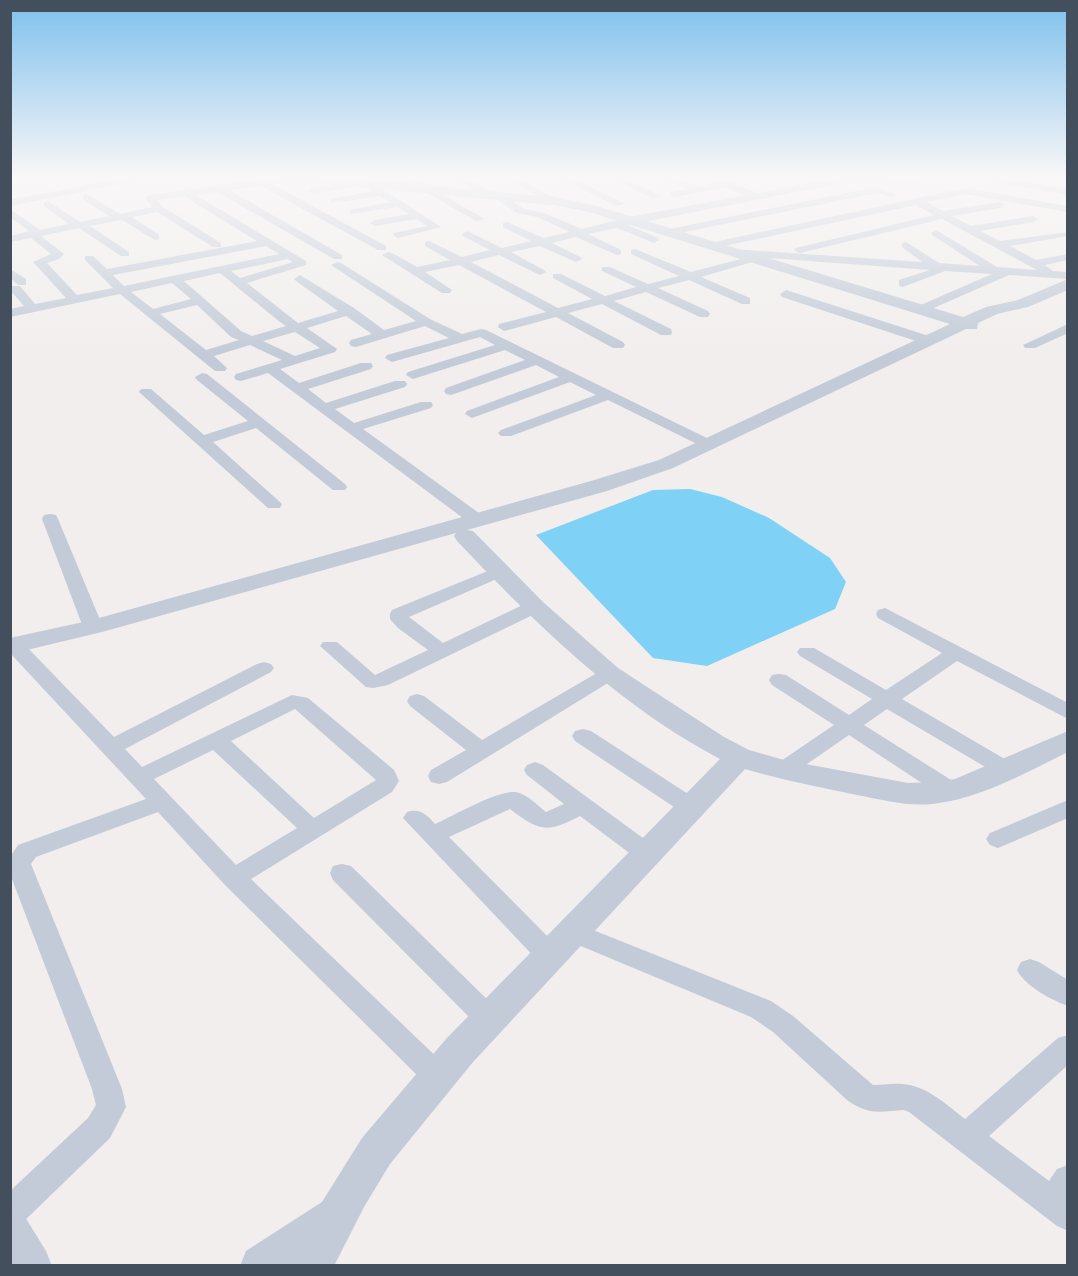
<svg xmlns="http://www.w3.org/2000/svg" width="1078" height="1276" font-family="Mulish,sans-serif">
<style>
.water{fill:#7fd1f5}
.lines{fill:none;stroke-linecap:round;stroke-linejoin:round}
.minor{fill:#c2cbd7;fill-rule:evenodd}
.tertiary{fill:#c2cbd7;fill-rule:evenodd}
</style>
<rect width="100%" height="100%" fill="#f1eeed"/>
<path class="water" d="M690 489 722 497 769 518 830 558 846 582 835 609 707 666 653 658 536 535 653 490Z"/>
<g class="lines">
<g class="minor">
<path d="M10 176H23L10 180Z"/>
<path d="M133 176 138 179 136 181 10 206V200Z"/>
<path d="M299 176V180L272 184 386 246V250H378L261 186 229 190 342 255V259H334L217 192 196 195 306 261V265L247 283 298 323 338 311 296 281 294 279 300 275 354 308 384 330 416 321 331 265 337 262 341 263 430 319 462 334 481 329 486 330 713 441 716 444 708 449 703 447 608 400 511 436H501L498 433 501 430 596 395 570 382 472 418 465 414 467 411 559 377 536 365 451 395 446 394 444 391 446 388 525 360 505 350 413 379 406 375 408 372 495 345 480 337 392 362 385 358 387 355 449 338 425 326 356 347 351 346 349 343 351 340 372 334 346 316 307 328 337 349 335 352 280 369 299 383 361 363H371L373 366 371 369 308 389 326 403 395 381H405L407 384 405 387 335 409 354 423 421 402H431L433 405 431 408 363 429 483 516 485 520 483 524H471L268 373 241 381 236 380 234 377 236 374 282 360 250 345 214 356 227 368 225 371H215L120 294 10 317V309L24 306 10 290 12 286H20L35 304 66 298 33 262 51 254 31 238 10 242V236L29 231 10 217V209L40 230 69 224 44 206V202L48 201 80 222 109 216 83 199V195L87 194 120 214 152 207 145 198 150 195 261 179ZM184 196 257 241 107 269 93 256H85V260L113 288 77 295 47 263 59 259 64 254 41 236 79 228 121 256H129V252L90 226 122 220 155 240 159 239V235L132 217 157 212 213 247H221V243L163 207 157 200ZM266 246 279 254 124 286 113 275ZM288 259 293 262 240 278 231 271ZM220 273 280 322 286 326 252 336 241 331 184 281ZM172 283 191 299 153 309 131 292ZM197 305 231 337 239 340 206 350 160 314ZM295 332 320 348 295 356 263 341Z"/>
<path d="M350 176H362L441 227 398 238 393 235 394 233 427 226 417 219 375 226 370 223 375 220 409 214 397 207 350 214V210L390 202 380 196 331 203V199L373 191Z"/>
<path d="M398 176H410L485 219 476 221Z"/>
<path d="M450 176H462L495 194H502L524 209 544 213 582 229 630 217 746 195 725 187 675 197 671 196V192L686 189 660 176H673L697 187 726 181 758 193 847 176 916 179 921 182 916 185 857 180 628 225 658 238 659 240 654 243 617 228 588 234 621 250V254L617 255 576 237 552 243 580 257 582 259 576 262 540 246 511 252 544 270 546 272 540 275 499 255 471 262 558 308 592 299 553 278V274H561L605 296 636 287 602 271V267H610L648 284 679 276 631 254V250L635 249 691 272 748 257 727 254V250L731 249 922 262 902 247V243L906 242 939 263 980 266 932 235 931 233 936 230 997 267 1037 270 942 219 800 253 794 250 796 248 934 215 916 205 710 249 704 246 710 243 965 188 1068 206V212L965 194 927 202 943 211 1000 202 1005 205 1000 208 952 216 971 226 1033 216 1038 219 1033 222 980 231 1000 241 1068 232V236L1010 246 1036 260 1068 254V260L1045 265 1053 271 1068 272V279L1009 275 920 314 914 310 916 307 992 274 945 271 903 287 899 286V280L930 270 756 257V261L701 277 750 298V304H742L689 280 658 288 708 311 710 314 708 317H700L646 292 614 301 671 329 672 332 671 335H661L602 304 568 313 623 342 625 345 623 348H613L556 317 504 331 498 327 499 324 546 312 459 265 425 272 452 290 450 293H442L382 255 388 252 392 253 417 267 450 260 425 246V242L429 241 462 257 490 250 463 236 462 234 467 231 502 248 531 241 503 227V223L507 222 543 238 570 232 537 217 517 213 495 198H488Z"/>
<path d="M501 176H513L559 201 550 203Z"/>
<path d="M556 176H569L625 204 616 206Z"/>
<path d="M607 176H620L661 196 652 198Z"/>
<path d="M1052 176H1068V181L1054 178Z"/>
<path d="M1000 178 1068 189V195L997 183 995 181Z"/>
<path d="M354 181 359 184 357 186 313 194 308 191 313 188Z"/>
<path d="M876 187 897 194 892 197 876 193 670 235 665 232 670 229Z"/>
<path d="M10 269 26 279V285H18L10 278Z"/>
<path d="M786 290 932 337 934 340 927 344 922 343 782 297 780 294Z"/>
<path d="M1068 324V333L1035 348H1025L1023 345Z"/>
<path d="M202 373 207 374 345 484 347 487 345 490H333L256 428 213 442 282 504 280 508H268L139 392 141 389H151L204 435 248 421 197 380 195 377Z"/>
<path d="M50 514 56 515 58 519 103 627 100 631H86L83 627 42 519 44 515Z"/>
<path d="M500 566 506 567 509 571 506 575 409 617 443 643 527 603H541L543 607 541 611 388 685 373 688 366 687 320 646 323 642H337L375 675 428 650 398 628 390 619V614L392 610Z"/>
<path d="M885 608 1068 703V719L957 661 902 699 1015 765 1018 770 1015 775 1007 778 999 775 887 709 864 725 959 785 962 791 959 797 951 799 943 797 849 735 791 775 783 778 775 775 772 770 775 765 834 725 772 685 769 680 772 675 779 674 786 675 849 715 872 699 800 656 797 652 800 648H814L886 690 942 653 878 618 876 614 878 610Z"/>
<path d="M14 639 21 641 114 737 257 664 264 662 271 664 274 668 271 672 125 749 142 767 292 695 308 698 394 770 399 781 392 792 251 879 447 1067 451 1076 447 1085 437 1089 427 1085 225 885 158 812 36 857 31 864 122 1089 126 1107 110 1138 21 1224 10 1228V1191L88 1118 96 1105 92 1089 10 874V857L18 845 146 799 10 653V640ZM295 709 376 780 314 818 231 741ZM213 750 297 828 236 865 154 779Z"/>
<path d="M609 668 616 670 619 674 616 678 447 782 439 784 431 782 428 776 431 770 466 750 410 706 407 701 410 696 417 694 424 696 482 740 602 670Z"/>
<path d="M583 729 591 731 702 803 706 809 702 815 694 817 686 815 575 741 572 736 575 731Z"/>
<path d="M535 762 543 765 658 849 661 855 658 861 649 864 640 861 580 816C547 833 540 832 510 809L449 837 558 947 562 955 558 963 549 966 540 963 403 818 407 812C420 808 426 814 435 824 453 816 496 791 514 792 525 792 537 805 546 812L564 804 527 775 524 770 527 765Z"/>
<path d="M1068 800V818L998 848 990 845 986 839 990 833Z"/>
<path d="M342 864 351 866 498 1010 502 1018 498 1026 488 1030 478 1026 333 880 330 873 333 866Z"/>
<path d="M573 922 771 1001 793 1016 873 1085C883 1085 893 1083 902 1084 926 1085 947 1105 965 1119L1058 1038 1068 1035V1065L989 1136 1049 1181 1057 1169 1068 1165V1231L1057 1226 909 1112 904 1110C879 1112 868 1115 847 1100L773 1032 751 1017 564 939 560 932 564 925Z"/>
<path d="M1030 959 1039 962 1068 980V1006C1051 1000 1025 986 1017 970L1021 962Z"/>
</g>
<g class="tertiary">
<path d="M280 176H327L554 197 597 206 963 317 986 307 1018 300 1068 279V290L1028 307 997 314 978 323 977 329H966L673 468 607 491 467 530 473 531 543 602 618 668 724 737 749 750 784 760 908 783 938 782 955 779 1068 731V752C1027 772 985 796 939 803 912 808 884 800 857 795 819 787 782 780 745 769L473 1062 390 1164 364 1207 334 1266H240L246 1251 322 1202 362 1138 446 1039 720 759C618 705 536 624 457 541L454 536 456 533 102 632 10 654V638L88 621 305 561 591 481 659 460 950 324 589 212 554 205 286 180Z"/>
<path d="M10 1211 25 1217 46 1251 52 1266H10Z"/>
</g>
</g>
<linearGradient id="sky" x2="0" y2="1"><stop stop-color="#7ec0ed"/><stop offset="0.5" stop-color="#f9f7f7"/><stop offset="1" stop-color="#f9f7f7" stop-opacity="0"/></linearGradient>
<rect width="1078" height="355" fill="url(#sky)"/>
<rect width="1078" height="1276" fill="none" stroke="#444f5d" stroke-width="24"/>
</svg>
